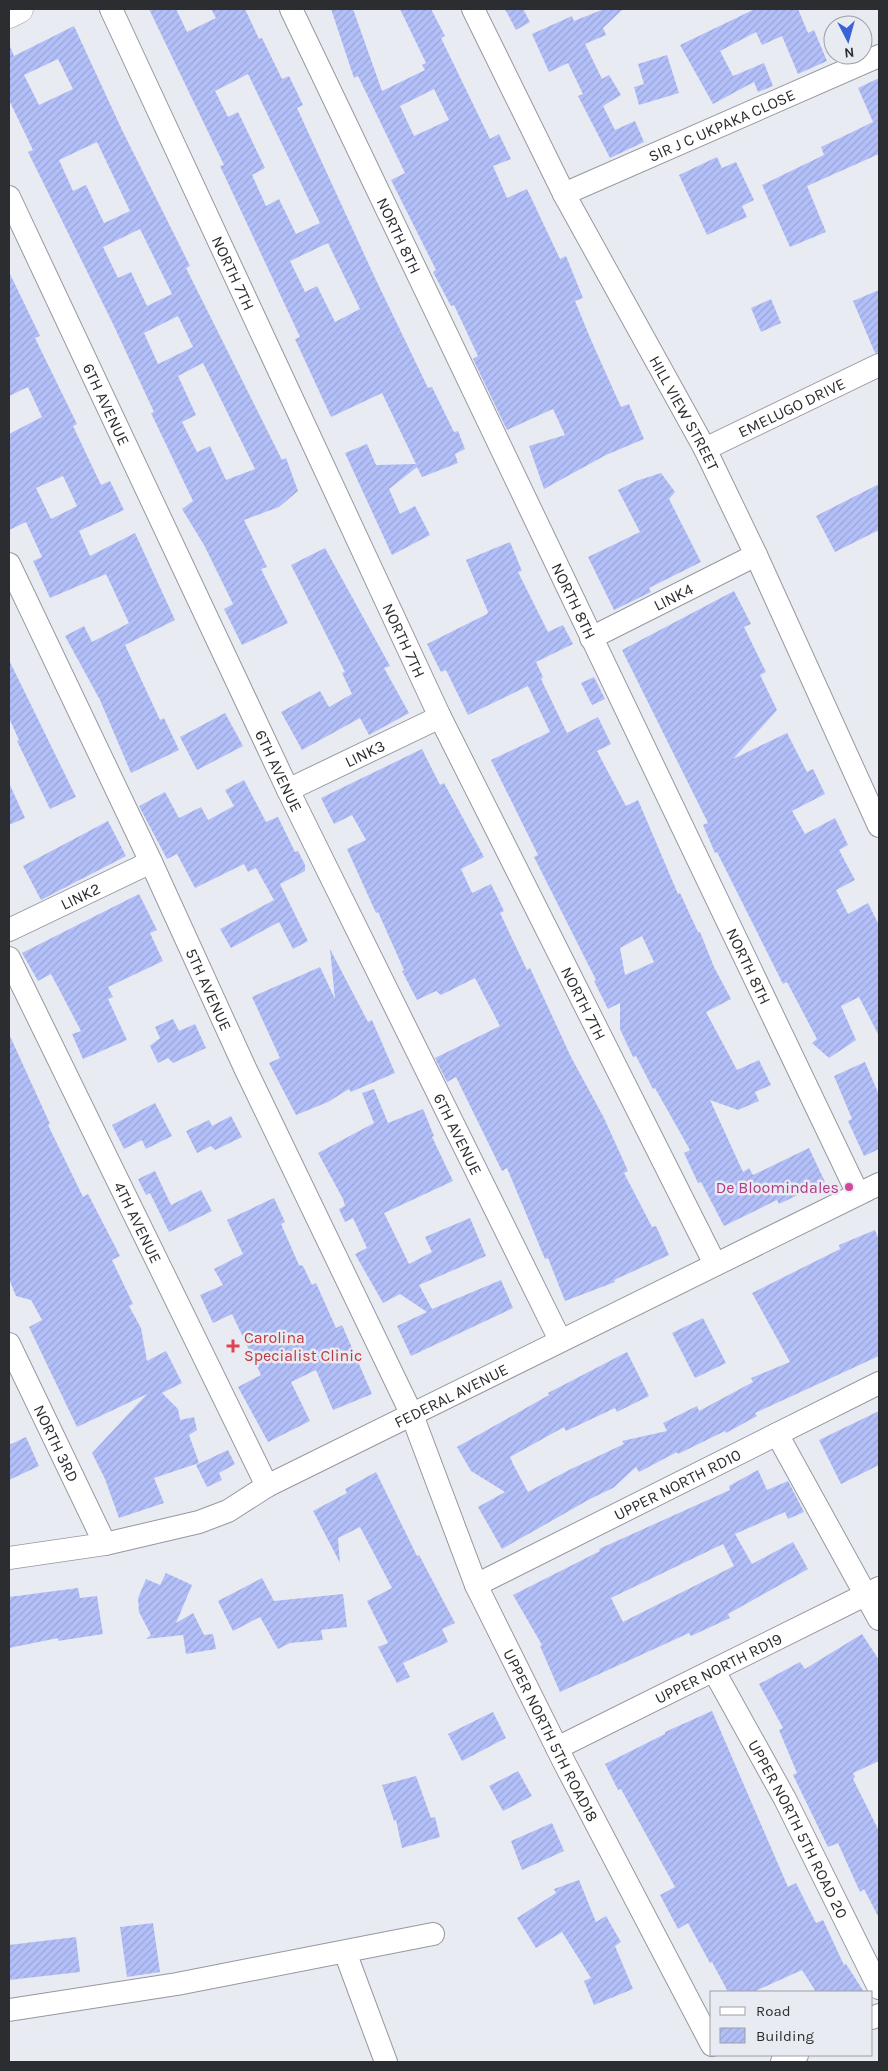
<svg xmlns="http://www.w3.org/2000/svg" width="888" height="2071" font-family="Karla,sans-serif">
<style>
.building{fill:url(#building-hatch);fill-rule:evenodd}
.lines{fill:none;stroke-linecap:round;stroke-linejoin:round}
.minor-casing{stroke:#9698a0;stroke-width:24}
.major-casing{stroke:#9698a0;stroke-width:29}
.minor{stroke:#fff;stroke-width:22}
.major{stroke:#fff;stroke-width:28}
.hotel-dot{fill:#d1479c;stroke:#e9ebf3;stroke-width:2}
.health-dot{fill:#e0444e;stroke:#e9ebf3;stroke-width:2}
.labels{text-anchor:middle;stroke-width:5;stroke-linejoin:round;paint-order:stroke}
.street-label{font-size:16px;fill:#2c2d30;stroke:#e9ebf3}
.hotel-label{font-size:16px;fill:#b23c85;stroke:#e9ebf3;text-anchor:end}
.health-label{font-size:16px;fill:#be3a42;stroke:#e9ebf3;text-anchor:start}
</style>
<defs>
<pattern id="building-hatch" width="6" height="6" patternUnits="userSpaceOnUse" patternTransform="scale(1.25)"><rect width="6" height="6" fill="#b3bff8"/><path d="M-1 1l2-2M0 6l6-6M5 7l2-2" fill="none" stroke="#9aa4d5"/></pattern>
</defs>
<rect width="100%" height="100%" fill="#e9ebf3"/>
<g class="building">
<path d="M149 9H176L187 32 216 18 211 9H245L259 39 262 38 282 79 289 76 303 105 297 108 376 280 428 388 432 387 454 432 458 431 465 449 455 454 458 463 422 477 417 467 389 489 400 514 415 506 430 535 392 555 345 453 367 444 376 465 416 464 382 393 331 417 295 339 300 337 220 166 224 165ZM248 74 320 223 296 234 279 199 266 206 252 175 265 168 238 112 228 117 215 91ZM328 243 360 309 335 322 317 286 305 292 290 261Z"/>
<path d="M331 9H353L382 91 425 70 422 65 426 63 400 9H431L445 36 441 38 490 139 499 134 511 159 493 166 507 198 527 189 560 259 566 256 583 298 575 301 591 340 621 407 629 404 644 439 606 455 544 489 529 446 565 435 553 409 507 430 473 359 478 356 454 305 451 306 433 272 436 270 391 180 405 173 358 76 354 78ZM434 89 449 120 414 136 400 106Z"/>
<path d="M505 9H523L530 22 516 30Z"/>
<path d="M604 9H623L603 28 606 35 585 44 602 79 609 75 621 95 603 106 615 130 635 121 644 142 610 158 578 96 583 94 568 63 549 72 532 34 572 16 574 21Z"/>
<path d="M755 9H798L808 33 814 30 827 61 798 74 782 36 762 45 756 32 720 51 733 76 764 63 773 86 758 92 754 82 713 104 680 45Z"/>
<path d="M74 26 123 132 190 266 186 268 282 460 286 458 298 491 279 507 244 520 267 567 261 569 288 623 242 645 224 609 233 604 204 545 182 509 193 501 151 413 154 412 113 324 28 152 33 150 9 100V44L14 56ZM58 59 73 89 39 105 24 75ZM97 142 130 211 104 223 86 185 73 191 59 160ZM140 229 172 294 147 306 131 272 118 278 103 247ZM178 316 193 347 158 364 144 333ZM203 363 255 469 226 480 210 446 197 452 182 422 196 415 178 376Z"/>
<path d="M667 55 679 93 639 105 634 87 644 84 638 64Z"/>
<path d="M879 78V154L807 186 826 232 790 247 762 185 824 155 821 147 873 122 858 88Z"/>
<path d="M717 157 722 168 736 162 754 200 742 206 747 217 707 235 679 175Z"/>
<path d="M9 272 40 336 35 338 77 424 73 426 101 485 110 481 124 510 79 531 90 556 135 533 175 620 125 645 160 720 164 718 179 750 131 773 100 700 65 636 84 626 92 642 129 623 106 574 50 598 33 561 42 557 26 522 9 530V434L42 417 28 387 9 396ZM63 476 77 506 51 519 36 488Z"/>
<path d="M879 290V352L875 353 853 301Z"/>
<path d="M771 299 781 323 761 332 751 308Z"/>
<path d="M661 473 675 492 669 499 701 562 649 588 651 592 614 610 588 557 640 532 618 490 636 481Z"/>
<path d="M879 484V530L835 552 816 516Z"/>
<path d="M510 542 522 571 518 572 548 632 563 625 573 644 536 662 543 677 541 679 567 733 598 717 611 744 597 751 626 806 638 800 678 894 680 893 698 932H700L714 967 731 999 706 1012 737 1070 759 1060 771 1085 755 1092 759 1101 738 1110 710 1100 743 1172 749 1168 753 1175 809 1148 825 1182 779 1204 777 1200 724 1226 701 1182 698 1183 684 1153 690 1150 655 1088 653 1089 636 1056 633 1057 620 1029V1003L608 1009 594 981 596 980 534 857 538 855 491 760 550 732 528 686 468 715 446 670 441 672 427 644 487 614 488 612 466 560ZM642 936 654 962 625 975 620 948Z"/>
<path d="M325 548 390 666 384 668 409 713 369 735 360 718 302 750 281 712 320 691 329 707 352 694 342 673 345 672 291 565Z"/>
<path d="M734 591 751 624 744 627 766 672 760 675 777 710 733 759 787 733 807 772 813 769 825 794 792 811 805 834 835 818 848 845 839 850 855 880 836 890 848 914 868 903 879 925V1036L859 997 841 1006 856 1040 829 1058 812 1043 817 1039 787 982 783 984 717 852 715 853 703 825 708 823 622 650Z"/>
<path d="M9 660 76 797 50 809 17 741 19 740 9 718Z"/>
<path d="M594 677 605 699 592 705 581 683Z"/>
<path d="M225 713 243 746 197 770 180 737Z"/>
<path d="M422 749 440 785 444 783 484 857 461 869 472 893 491 884 504 911 500 913 527 970 530 968 571 1057 604 1118 628 1171 624 1173 652 1227 656 1226 669 1255 614 1280 615 1282 565 1301 548 1258 545 1259 507 1168 502 1171 456 1077 447 1082 435 1058 500 1026 475 978 441 995 436 991 417 1000 402 971 404 970 378 912 376 913 347 849 366 840 352 815 334 824 321 798Z"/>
<path d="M244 780 266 822 278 817 295 852 298 851 305 865V871L280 884 308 941 293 949 279 922 231 948 220 929 274 900 256 868 248 872 244 864 195 888 177 854 167 859 139 806 165 792 179 818 201 807 208 820 234 806 225 790Z"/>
<path d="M9 783 25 818 9 825Z"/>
<path d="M108 821 126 856 41 900 23 866Z"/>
<path d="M139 894 157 930 150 933 163 961 108 987 113 997 108 999 127 1040 83 1059 72 1034 81 1031 51 974 38 981 22 953Z"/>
<path d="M330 949 368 1022 372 1020 395 1073 351 1092 349 1089 328 1102 296 1115 269 1063 280 1058 252 997 320 967 335 999Z"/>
<path d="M173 1019 179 1031 195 1024 206 1048 173 1063 168 1058 158 1063 150 1046 160 1038 155 1027Z"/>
<path d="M9 1034 50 1124 48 1125 83 1197 88 1194 120 1256 112 1260 133 1304 129 1306 141 1328 147 1361 166 1351 182 1383 162 1393 178 1409 180 1420 194 1417 197 1430 189 1435 199 1463 154 1478 164 1503 119 1518 105 1479 92 1453 147 1394 77 1427 29 1327 42 1320 31 1300 16 1296 9 1279Z"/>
<path d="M865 1062 879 1095V1149L864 1156 848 1121 852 1119 834 1076Z"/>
<path d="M374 1089 388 1123 423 1109 434 1136 432 1137 453 1181 384 1213 409 1264 432 1252 425 1237 470 1218 486 1256 419 1285 432 1309 501 1280 513 1308 411 1356 397 1326 427 1312 400 1294 383 1303 355 1254 367 1248 353 1218 345 1222 339 1209 345 1206 343 1199 318 1153 374 1123 362 1093Z"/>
<path d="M155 1103 172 1136 146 1149 142 1140 124 1149 112 1125Z"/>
<path d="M231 1116 242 1137 215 1150 211 1146 197 1153 186 1131 209 1120 212 1126Z"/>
<path d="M155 1171 171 1205 201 1190 212 1211 169 1232 150 1193 146 1195 138 1179Z"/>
<path d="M274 1198 285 1222 281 1224 299 1265 303 1266 312 1285 316 1283 336 1328 342 1325 372 1394 333 1410 316 1370 291 1382 310 1421 268 1442 238 1387 261 1375 232 1314 213 1323 200 1295 223 1285 214 1269 243 1254 227 1220Z"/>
<path d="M875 1230 879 1240V1356L755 1413 757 1416 726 1433 725 1431 678 1454 677 1452 639 1472 636 1467 613 1488 590 1499 502 1549 478 1507 505 1492 471 1471 457 1447 549 1395 548 1393 627 1352 649 1396 617 1412 615 1408 566 1431 564 1427 510 1457 513 1464 528 1492 569 1470 624 1444 622 1441 667 1431 663 1423 697 1406 699 1411 753 1382 751 1378 790 1362 752 1293 840 1249 839 1245Z"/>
<path d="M703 1318 726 1363 695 1378 672 1333Z"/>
<path d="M879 1411V1465L841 1484 819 1440Z"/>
<path d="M26 1437 39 1466 9 1480V1445Z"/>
<path d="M228 1450 235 1464 219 1473 222 1480 207 1487 196 1465Z"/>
<path d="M758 1470 767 1490 788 1481 804 1512 788 1519 785 1512 735 1534 752 1564 793 1542 808 1569 728 1614 730 1618 691 1636 689 1633 560 1692 540 1646 542 1645 513 1595 600 1551 599 1549 730 1490 729 1486ZM723 1544 734 1566 623 1622 611 1598Z"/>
<path d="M376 1472 417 1556 419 1555 455 1623 442 1629 448 1642 403 1663 410 1677 397 1683 378 1647 388 1643 367 1601 392 1588 360 1527 338 1538 340 1563 313 1511 347 1493 345 1489Z"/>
<path d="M166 1573 192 1585 176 1623 193 1613 204 1635 213 1634 216 1649 186 1654 183 1635 146 1639 151 1635 139 1612 138 1598 146 1579 160 1585Z"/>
<path d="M262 1578 274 1601 343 1594 347 1627 321 1630 323 1640 290 1643 278 1649 260 1617 233 1631 218 1601Z"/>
<path d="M78 1588 80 1598 97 1596 103 1634 58 1641V1638L9 1648V1597Z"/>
<path d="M862 1634 879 1660V1761L853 1773 855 1777 853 1779 879 1831V1918L864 1889 860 1892 838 1843 828 1847 793 1775 797 1773 779 1730 783 1728 759 1684 800 1662 805 1669Z"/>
<path d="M712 1711 788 1887 796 1883 816 1923 823 1920 844 1965 846 1964 864 1992H816L802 1970 753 1992H728L712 1962 710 1963 688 1923 678 1929 660 1895 675 1887 621 1789 618 1790 605 1764 665 1734V1732Z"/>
<path d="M493 1712 506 1738 462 1761 448 1734Z"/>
<path d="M518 1771 532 1796 503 1811 489 1786Z"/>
<path d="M416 1776 431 1818 435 1817 440 1837 402 1848 396 1820 394 1821 382 1785Z"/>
<path d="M552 1823 564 1851 522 1870 511 1841Z"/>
<path d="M579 1880 596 1922 606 1916 621 1942 615 1946 633 1989 594 2005 584 1981 591 1978 562 1932 536 1948 517 1918 556 1893 554 1889Z"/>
<path d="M153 1923 160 1972 127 1977 120 1927Z"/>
<path d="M76 1937 80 1972 9 1980V1945Z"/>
</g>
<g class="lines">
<g class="minor-casing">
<g id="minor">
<path id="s1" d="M111 9 440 717 715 1264"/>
<path id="s2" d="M291 9 858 1194"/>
<path id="s3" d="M473 9 564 194 705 449 756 555 879 826"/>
<path id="s4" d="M564 194 879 56"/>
<path id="s5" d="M9 197 288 790 560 1340"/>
<path id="s6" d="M705 449 879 365"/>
<path id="s7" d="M9 564 151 862 245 1068 412 1415 476 1585 565 1764 712 2045"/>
<path id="s8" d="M591 638 756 555"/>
<path id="s9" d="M288 790 440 717"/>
<path id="s10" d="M9 930 151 862"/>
<path id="s11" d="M9 958 267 1486"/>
<path id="s12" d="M9 1344 105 1544"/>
<path d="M777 1434 879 1619"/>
<path id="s13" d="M9 1558 105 1544 199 1522 228 1511 267 1486 879 1184"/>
<path id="s14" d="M476 1585 879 1383"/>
<path id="s15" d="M714 1671 785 1799 879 1988"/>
<path id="s16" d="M557 1748 879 1588"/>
<path d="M345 1952 386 2062"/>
<path d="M9 2010 177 1984 433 1934"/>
<path d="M872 2018 879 2015"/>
<path d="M782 2062 797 2055"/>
</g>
</g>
<g class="major-casing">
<path id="major" d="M9 14 19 9"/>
</g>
<use href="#minor" class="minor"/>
<use href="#major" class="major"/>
</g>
<circle class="hotel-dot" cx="849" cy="1187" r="5"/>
<path class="health-dot" d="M230.5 1338.5h5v5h5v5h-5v5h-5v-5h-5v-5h5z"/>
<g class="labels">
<g class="street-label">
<text dy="6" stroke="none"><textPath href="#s4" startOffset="172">SIR J C UKPAKA CLOSE</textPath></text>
<text dy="6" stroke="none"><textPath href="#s2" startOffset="251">NORTH 8TH</textPath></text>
<text dy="6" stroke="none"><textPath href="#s1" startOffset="291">NORTH 7TH</textPath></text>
<text dy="6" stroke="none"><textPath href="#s5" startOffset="229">6TH AVENUE</textPath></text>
<text dy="6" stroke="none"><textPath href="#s6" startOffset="96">EMELUGO DRIVE</textPath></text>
<text dy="6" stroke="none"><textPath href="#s3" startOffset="456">HILL VIEW STREET</textPath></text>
<text dy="6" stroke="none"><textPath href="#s8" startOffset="92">LINK4</textPath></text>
<text dy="6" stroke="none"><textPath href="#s2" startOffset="656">NORTH 8TH</textPath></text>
<text dy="6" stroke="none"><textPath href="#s1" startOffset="696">NORTH 7TH</textPath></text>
<text dy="6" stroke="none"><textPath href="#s9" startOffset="85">LINK3</textPath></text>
<text dy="6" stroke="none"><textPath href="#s5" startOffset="634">6TH AVENUE</textPath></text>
<text dy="6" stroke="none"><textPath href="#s10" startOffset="79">LINK2</textPath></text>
<text dy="6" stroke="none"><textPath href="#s2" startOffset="1061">NORTH 8TH</textPath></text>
<text dy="6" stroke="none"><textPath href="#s7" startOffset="470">5TH AVENUE</textPath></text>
<text dy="6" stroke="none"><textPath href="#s1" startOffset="1101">NORTH 7TH</textPath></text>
<text dy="6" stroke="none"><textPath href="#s5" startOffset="1039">6TH AVENUE</textPath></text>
<text dy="6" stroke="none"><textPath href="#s11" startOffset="294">4TH AVENUE</textPath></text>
<text dy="6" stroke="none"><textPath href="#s13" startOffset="476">FEDERAL AVENUE</textPath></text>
<text dy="6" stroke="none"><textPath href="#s12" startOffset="110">NORTH 3RD</textPath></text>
<text dy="6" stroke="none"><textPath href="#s14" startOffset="225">UPPER NORTH RD10</textPath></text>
<text dy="6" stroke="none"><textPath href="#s16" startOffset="180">UPPER NORTH RD19</textPath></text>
<text dy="6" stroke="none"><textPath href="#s7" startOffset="1291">UPPER NORTH 5TH ROAD18</textPath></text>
<text dy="6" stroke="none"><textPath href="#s15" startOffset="179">UPPER NORTH 5TH ROAD 20</textPath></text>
</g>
<g class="hotel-label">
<text x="839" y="1193">De Bloomindales</text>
</g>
<g class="health-label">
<text x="244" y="1343">Carolina<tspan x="244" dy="18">Specialist Clinic</tspan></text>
</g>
</g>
<rect width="888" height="2071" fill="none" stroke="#2c2d30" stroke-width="20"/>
<rect x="710" y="1991" width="162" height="65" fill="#e9ebf3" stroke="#9d9fa5"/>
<rect x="720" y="2007" width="25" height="8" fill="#ffffff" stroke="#9d9fa5"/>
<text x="756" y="2016" font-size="15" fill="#2c2d30">Road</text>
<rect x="720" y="2028" width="25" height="15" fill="url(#building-hatch)" stroke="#9d9fa5"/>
<text x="756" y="2041" font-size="15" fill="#2c2d30">Building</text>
<g transform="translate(848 40) rotate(174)"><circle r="24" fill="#e9ebf3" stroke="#9d9fa5"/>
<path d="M0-4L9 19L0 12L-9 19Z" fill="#3c63d4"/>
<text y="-8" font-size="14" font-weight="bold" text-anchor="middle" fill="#2c2d30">N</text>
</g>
</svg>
